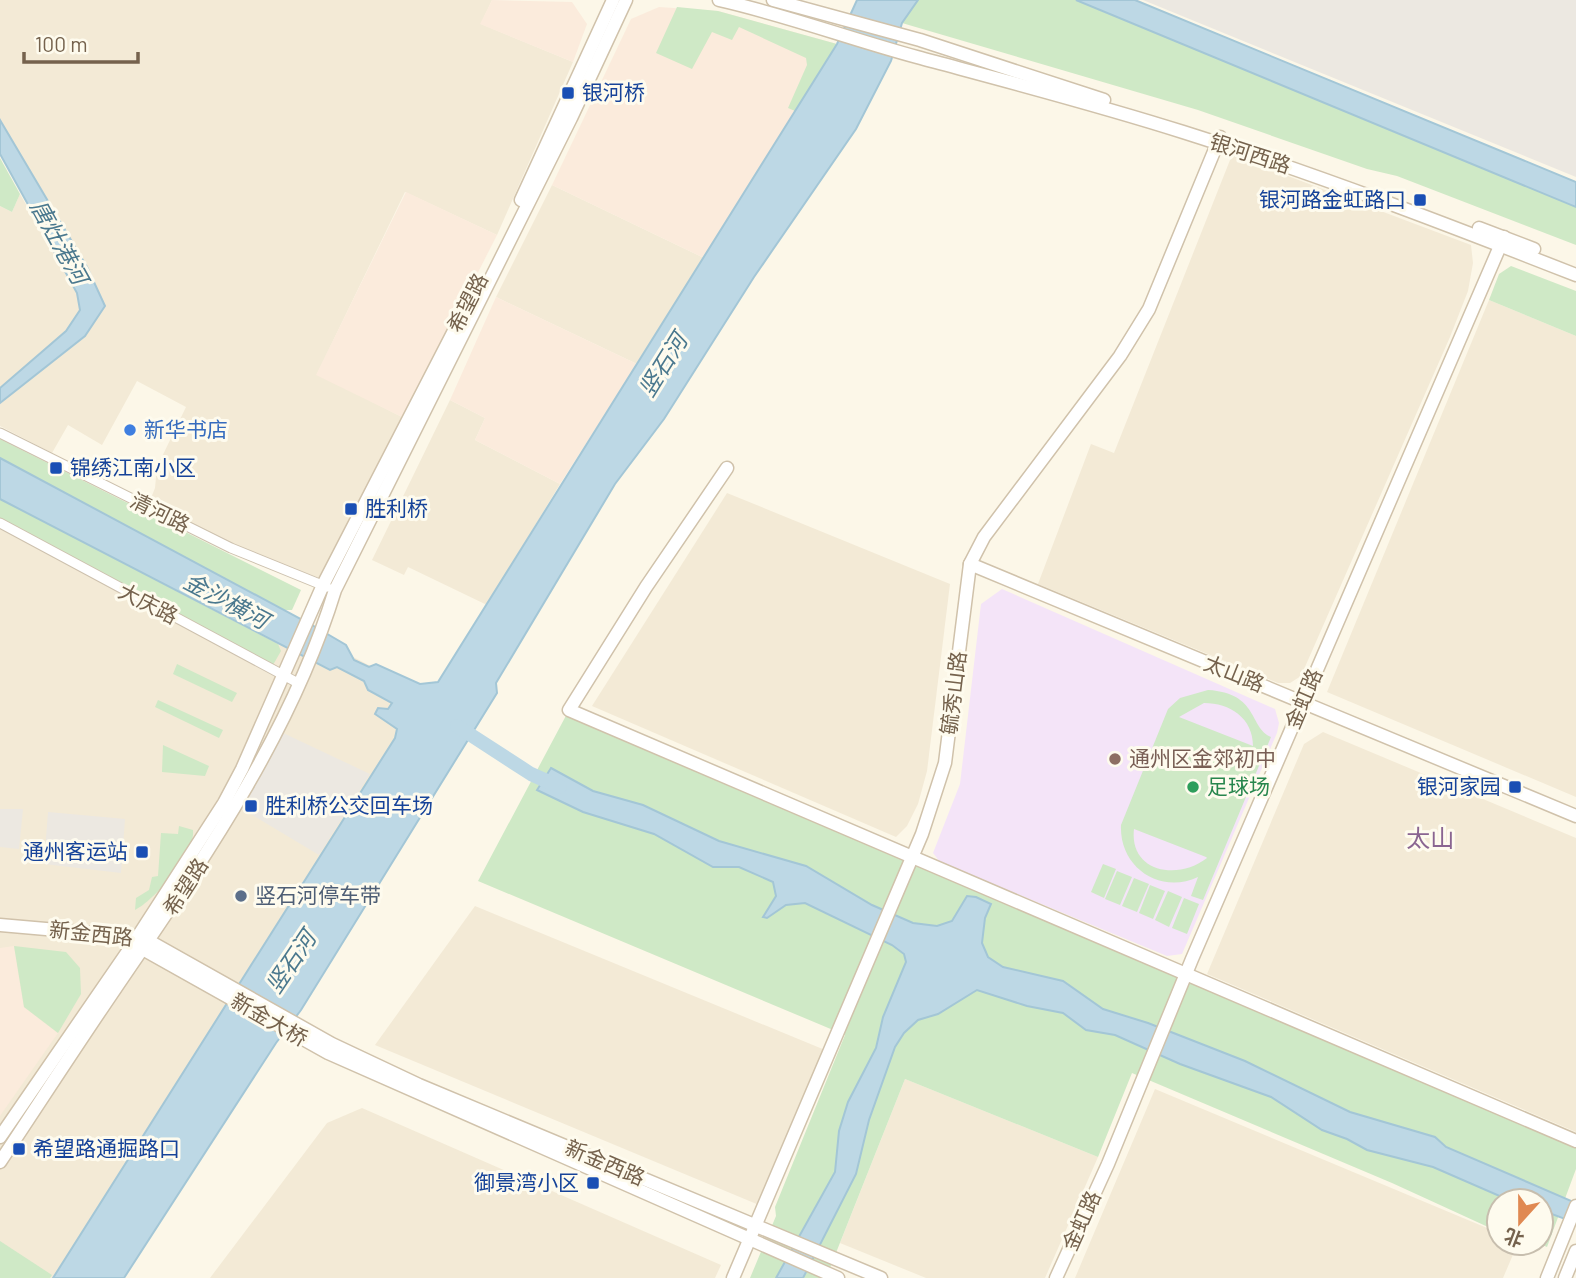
<svg xmlns="http://www.w3.org/2000/svg" width="1576" height="1278" font-family="Barlow,'Noto Sans SC',sans-serif">
<style>
.residential{fill:#f3ead6}
.commercial{fill:#fbebdc}
.industrial{fill:#ece8e1}
.education{fill:#f4e4f8}
.green{fill:#cfe9c6;fill-rule:evenodd}
.water{fill:#bdd8e5;stroke:#a3c6d6;stroke-width:2}
.lines{fill:none;stroke-linecap:round;stroke-linejoin:round}
.river{stroke:#bdd8e5;stroke-width:14}
.street-casing{stroke:#cdc1ae;stroke-width:11}
.secondary-casing{stroke:#d0c2ab;stroke-width:15}
.street{stroke:#fff;stroke-width:9}
.secondary{stroke:#fff;stroke-width:12}
.transit-dot{fill:#1a4fb4;stroke:#fefbee;stroke-width:2.5}
.shop-dot{fill:#3f7fe0;stroke:#fefbee;stroke-width:2.5}
.education-dot{fill:#8d6e63;stroke:#fefbee;stroke-width:2.5}
.leisure-dot{fill:#2e9e5b;stroke:#fefbee;stroke-width:2.5}
.service-dot{fill:#5c6f8a;stroke:#fefbee;stroke-width:2.5}
.labels{text-anchor:middle;stroke-width:6;stroke-linejoin:round;paint-order:stroke}
.transit-label{font-size:21px;fill:#164399;stroke:#fefbee;text-anchor:start}
.street-label{font-size:21px;fill:#75624d;stroke:#fefbee}
.shop-label{font-size:21px;fill:#366cbe;stroke:#fefbee;text-anchor:start}
.education-label{font-size:21px;fill:#785e54;stroke:#fefbee;text-anchor:start}
.leisure-label{font-size:21px;fill:#27864d;stroke:#fefbee;text-anchor:start}
.service-label{font-size:21px;fill:#4e5e75;stroke:#fefbee;text-anchor:start}
.water-label{font-size:23px;font-style:italic;fill:#4a788e;stroke:#fefbee}
.quarter-label{font-size:24px;fill:#8a6591;stroke:#fefbee}
</style>
<rect width="100%" height="100%" fill="#fcf7e8"/>
<g class="residential">
<path d="M0 0H492L481 24 573 62 497 235 405 192 317 374 404 418 319 578 224 542 149 503 155 488 157 467 186 407 137 381 102 445 68 425 52 453 0 426V206L12 212 20 194 40 229 51 205 0 120Z"/>
<path d="M1232 155 1471 245 1473 263 1468 291 1450 337 1301 676 1290 683H1278L1038 584 1091 444 1114 453Z"/>
<path d="M552 185 704 258 637 364 496 297Z"/>
<path d="M1489 300 1576 336V797L1327 692Z"/>
<path d="M450 400 485 418 475 440 560 484 487 605 408 567 404 575 372 560Z"/>
<path d="M0 472 445 705 81 1278H0Z"/>
<path d="M727 493 950 584 927 771 918 804 907 826 896 837 592 706Z"/>
<path d="M1323 732 1576 838V1132L1207 974 1304 744Z"/>
<path d="M475 906 825 1050 759 1205 375 1045Z"/>
<path d="M905 1079 1098 1157 1045 1278H926L840 1243Z"/>
<path d="M1155 1089 1499 1233V1243H1518L1503 1278H1075Z"/>
<path d="M362 1108 721 1265 715 1278H210L327 1123Z"/>
</g>
<g class="commercial">
<path d="M492 0 572 2 587 24 573 62 480 24Z"/>
<path d="M659 7 718 11 837 44 704 258 552 185 631 19Z"/>
<path d="M406 192 497 235 404 418 316 375Z"/>
<path d="M496 297 637 364 560 484 475 440 485 418 450 400Z"/>
<path d="M14 946 24 1007 58 1033 0 1116V948Z"/>
</g>
<g class="industrial">
<path d="M1143 0H1576V177Z"/>
<path d="M281 732 370 774 319 855 239 807Z"/>
<path d="M0 809H23L19 849 0 847Z"/>
<path d="M48 812 125 819 121 873 44 864Z"/>
</g>
<path class="education" d="M1002 589 1275 709 1279 723 1277 733 1182 954 1167 956 940 862 933 853 960 784 981 604Z"/>
<g class="green">
<path d="M918 0H1076L1576 207V245L1397 176 1367 169 1198 110 902 23Z"/>
<path d="M677 7 718 11 837 44 795 111 788 108 807 65 806 58 739 27 732 40 712 32 692 69 656 53Z"/>
<path d="M0 158 20 194 12 212 0 206Z"/>
<path d="M1511 266 1576 291V336L1489 300 1499 274Z"/>
<path d="M0 439 301 590 292 610H284L0 458Z"/>
<path d="M0 499 278 644 281 651 273 665 0 518Z"/>
<path d="M177 664 237 693 232 702 173 674Z"/>
<path d="M1208 690C1259 693 1249 728 1271 737L1203 900 1191 896 1198 877C1160 895 1119 867 1121 825L1168 709 1180 698ZM1204 703C1230 703 1253 718 1253 746L1179 717ZM1134 829 1206 857 1207 858C1178 881 1129 872 1134 829Z"/>
<path d="M158 700 223 730 219 738 155 707Z"/>
<path d="M569 710 1576 1141V1169L1547 1247 1538 1243H1541V1201H1499V1232L1392 1183 1132 1073 1098 1157 905 1079 826 1278H750L776 1216 775 1207 845 1035 478 881Z"/>
<path d="M163 745 209 766 205 776 162 772Z"/>
<path d="M179 826 193 830C196 852 154 901 135 910L136 898 149 890 152 877 158 876 161 833 178 834Z"/>
<path d="M1103 864 1116 869 1104 898 1091 892Z"/>
<path d="M1117 871 1132 877 1120 905 1105 899Z"/>
<path d="M1134 878 1149 884 1137 912 1122 906Z"/>
<path d="M1150 885 1165 891 1153 919 1139 913Z"/>
<path d="M1168 891 1182 897 1169 927 1155 920Z"/>
<path d="M1184 898 1199 904 1187 934 1172 928Z"/>
<path d="M14 946 66 952 80 968 81 994 58 1033 24 1007Z"/>
<path d="M0 1241 52 1275 50 1278H0Z"/>
</g>
<g class="water">
<path d="M857 0H918L902 23 891 61 856 129 754 277 664 419 615 484 496 683 497 693 301 1010 276 1043 124 1278H53L395 738 397 729 375 714 378 708 388 709 392 703 368 690 364 681 337 667 330 670 0 499V458L312 625 346 645 354 660 369 667 376 664 420 684 438 682 837 44Z"/>
<path d="M1076 0H1135L1576 182V207Z"/>
<path d="M0 120 87 267 105 306 85 336 0 403V388L66 331 80 310 77 293 0 154Z"/>
<path d="M551 768 593 791 643 805 719 841 806 866 872 905 913 923 937 926 952 921 967 896 976 897 991 904 985 918 982 943 988 957 1003 967 1063 981 1103 1009 1148 1023 1245 1061 1350 1112 1435 1137 1446 1147 1576 1203V1223L1541 1210V1201H1511L1433 1167 1367 1150 1347 1139 1322 1130 1271 1097 1180 1064 1115 1035 1086 1030 1063 1013 1027 1006 977 990 938 1014 918 1020 904 1033 895 1047 869 1120 856 1174 803 1278H776L835 1172 839 1131 848 1102 876 1048 883 1017 906 962 904 954 892 945 805 903 786 905 767 918 763 917 776 896 773 882 739 867H713L654 834 583 812 537 790Z"/>
</g>
<g class="lines">
<path class="river" d="M457 726 531 774 560 787"/>
<g class="street-casing">
<g id="street">
<path d="M0 433 231 548 327 587"/>
<path d="M0 523 298 683"/>
</g>
</g>
<g class="secondary-casing">
<g id="secondary">
<path d="M719 0C786 15 850 39 917 57 1006 81 1095 104 1183 132 1316 174 1446 224 1576 275"/>
<path d="M773 0 920 40 1104 100"/>
<path d="M521 200 613 0"/>
<path d="M1479 228 1534 249"/>
<path d="M727 468 646 587 569 710 1576 1141"/>
<path d="M970 564 1576 816"/>
<path d="M0 925 137 937 149 941 332 1044 419 1085 881 1278"/>
<path d="M139 947 328 1053 838 1278"/>
<path d="M0 1137 133 944 224 803 242 769 323 585 473 294"/>
<path d="M0 1162C38 1105 76 1046 115 989 200 864 290 737 335 590L571 118 626 0"/>
<path d="M733 1278 922 834 945 763 970 564 984 537 1120 356 1149 309 1220 137"/>
<path d="M1056 1278 1108 1164 1192 959 1504 237"/>
<path d="M1547 1278 1576 1206"/>
<path d="M1565 1278 1576 1251"/>
</g>
</g>
<use href="#street" class="street"/>
<use href="#secondary" class="secondary"/>
</g>
<g class="transit-dot">
<rect x="561" y="86" width="14" height="14" rx="3.5"/>
<rect x="1413" y="193" width="14" height="14" rx="3.5"/>
<rect x="49" y="461" width="14" height="14" rx="3.5"/>
<rect x="344" y="502" width="14" height="14" rx="3.5"/>
<rect x="1508" y="780" width="14" height="14" rx="3.5"/>
<rect x="244" y="799" width="14" height="14" rx="3.5"/>
<rect x="135" y="845" width="14" height="14" rx="3.5"/>
<rect x="12" y="1142" width="14" height="14" rx="3.5"/>
<rect x="586" y="1176" width="14" height="14" rx="3.5"/>
</g>
<circle class="shop-dot" cx="130" cy="430" r="7"/>
<circle class="education-dot" cx="1115" cy="759" r="7"/>
<circle class="leisure-dot" cx="1193" cy="787" r="7"/>
<circle class="service-dot" cx="241" cy="896" r="7"/>
<g class="labels">
<g class="transit-label">
<text x="582" y="100">银河桥</text>
<text x="1406" y="207" text-anchor="end">银河路金虹路口</text>
<text x="70" y="475">锦绣江南小区</text>
<text x="365" y="516">胜利桥</text>
<text x="1501" y="794" text-anchor="end">银河家园</text>
<text x="265" y="813">胜利桥公交回车场</text>
<text x="128" y="859" text-anchor="end">通州客运站</text>
<text x="33" y="1156">希望路通掘路口</text>
<text x="579" y="1190" text-anchor="end">御景湾小区</text>
</g>
<g class="street-label">
<text transform="translate(1250 154) rotate(18)" y="7">银河西路</text>
<text transform="translate(468 303) rotate(-63)" y="7">希望路</text>
<text transform="translate(160 513) rotate(26)" y="7">清河路</text>
<text transform="translate(148 604) rotate(27)" y="7">大庆路</text>
<text transform="translate(1234 674) rotate(22)" y="7">太山路</text>
<text transform="translate(954 693) rotate(-83)" y="7">毓秀山路</text>
<text transform="translate(1304 699) rotate(-67)" y="7">金虹路</text>
<text transform="translate(186 887) rotate(-57)" y="7">希望路</text>
<text transform="translate(91 934) rotate(6)" y="7">新金西路</text>
<text transform="translate(269 1020) rotate(30)" y="7">新金大桥</text>
<text transform="translate(605 1163) rotate(23)" y="7">新金西路</text>
<text transform="translate(1082 1221) rotate(-66)" y="7">金虹路</text>
</g>
<g class="shop-label">
<text x="144" y="437">新华书店</text>
</g>
<g class="education-label">
<text x="1129" y="766">通州区金郊初中</text>
</g>
<g class="leisure-label">
<text x="1207" y="794">足球场</text>
</g>
<g class="service-label">
<text x="255" y="903">竖石河停车带</text>
</g>
<g class="water-label">
<text transform="translate(59 242) rotate(61)" y="8">唐灶港河</text>
<text transform="translate(663 365) rotate(-58)" y="8">竖石河</text>
<text transform="translate(226 601) rotate(28)" y="8">金沙横河</text>
<text transform="translate(291 962) rotate(-56)" y="8">竖石河</text>
</g>
<g class="quarter-label">
<text x="1430" y="847">太山</text>
</g>
</g>
<g transform="translate(1520 1222) rotate(201)"><circle r="33" fill="#fefbee" stroke="#c7beae" stroke-width="2"/>
<path d="M0-5L12 26L0 18L-12 26Z" fill="#e08952"/>
<text y="-10" font-size="19" font-weight="bold" text-anchor="middle" fill="#75624d">北</text>
</g>
<path d="M24 52v10h114v-10" fill="none" stroke="#75624d" stroke-width="3.5"/>
<text x="35" y="52" font-size="21" fill="#75624d" stroke="#fefbee" stroke-width="5" paint-order="stroke">100 m</text>
</svg>
